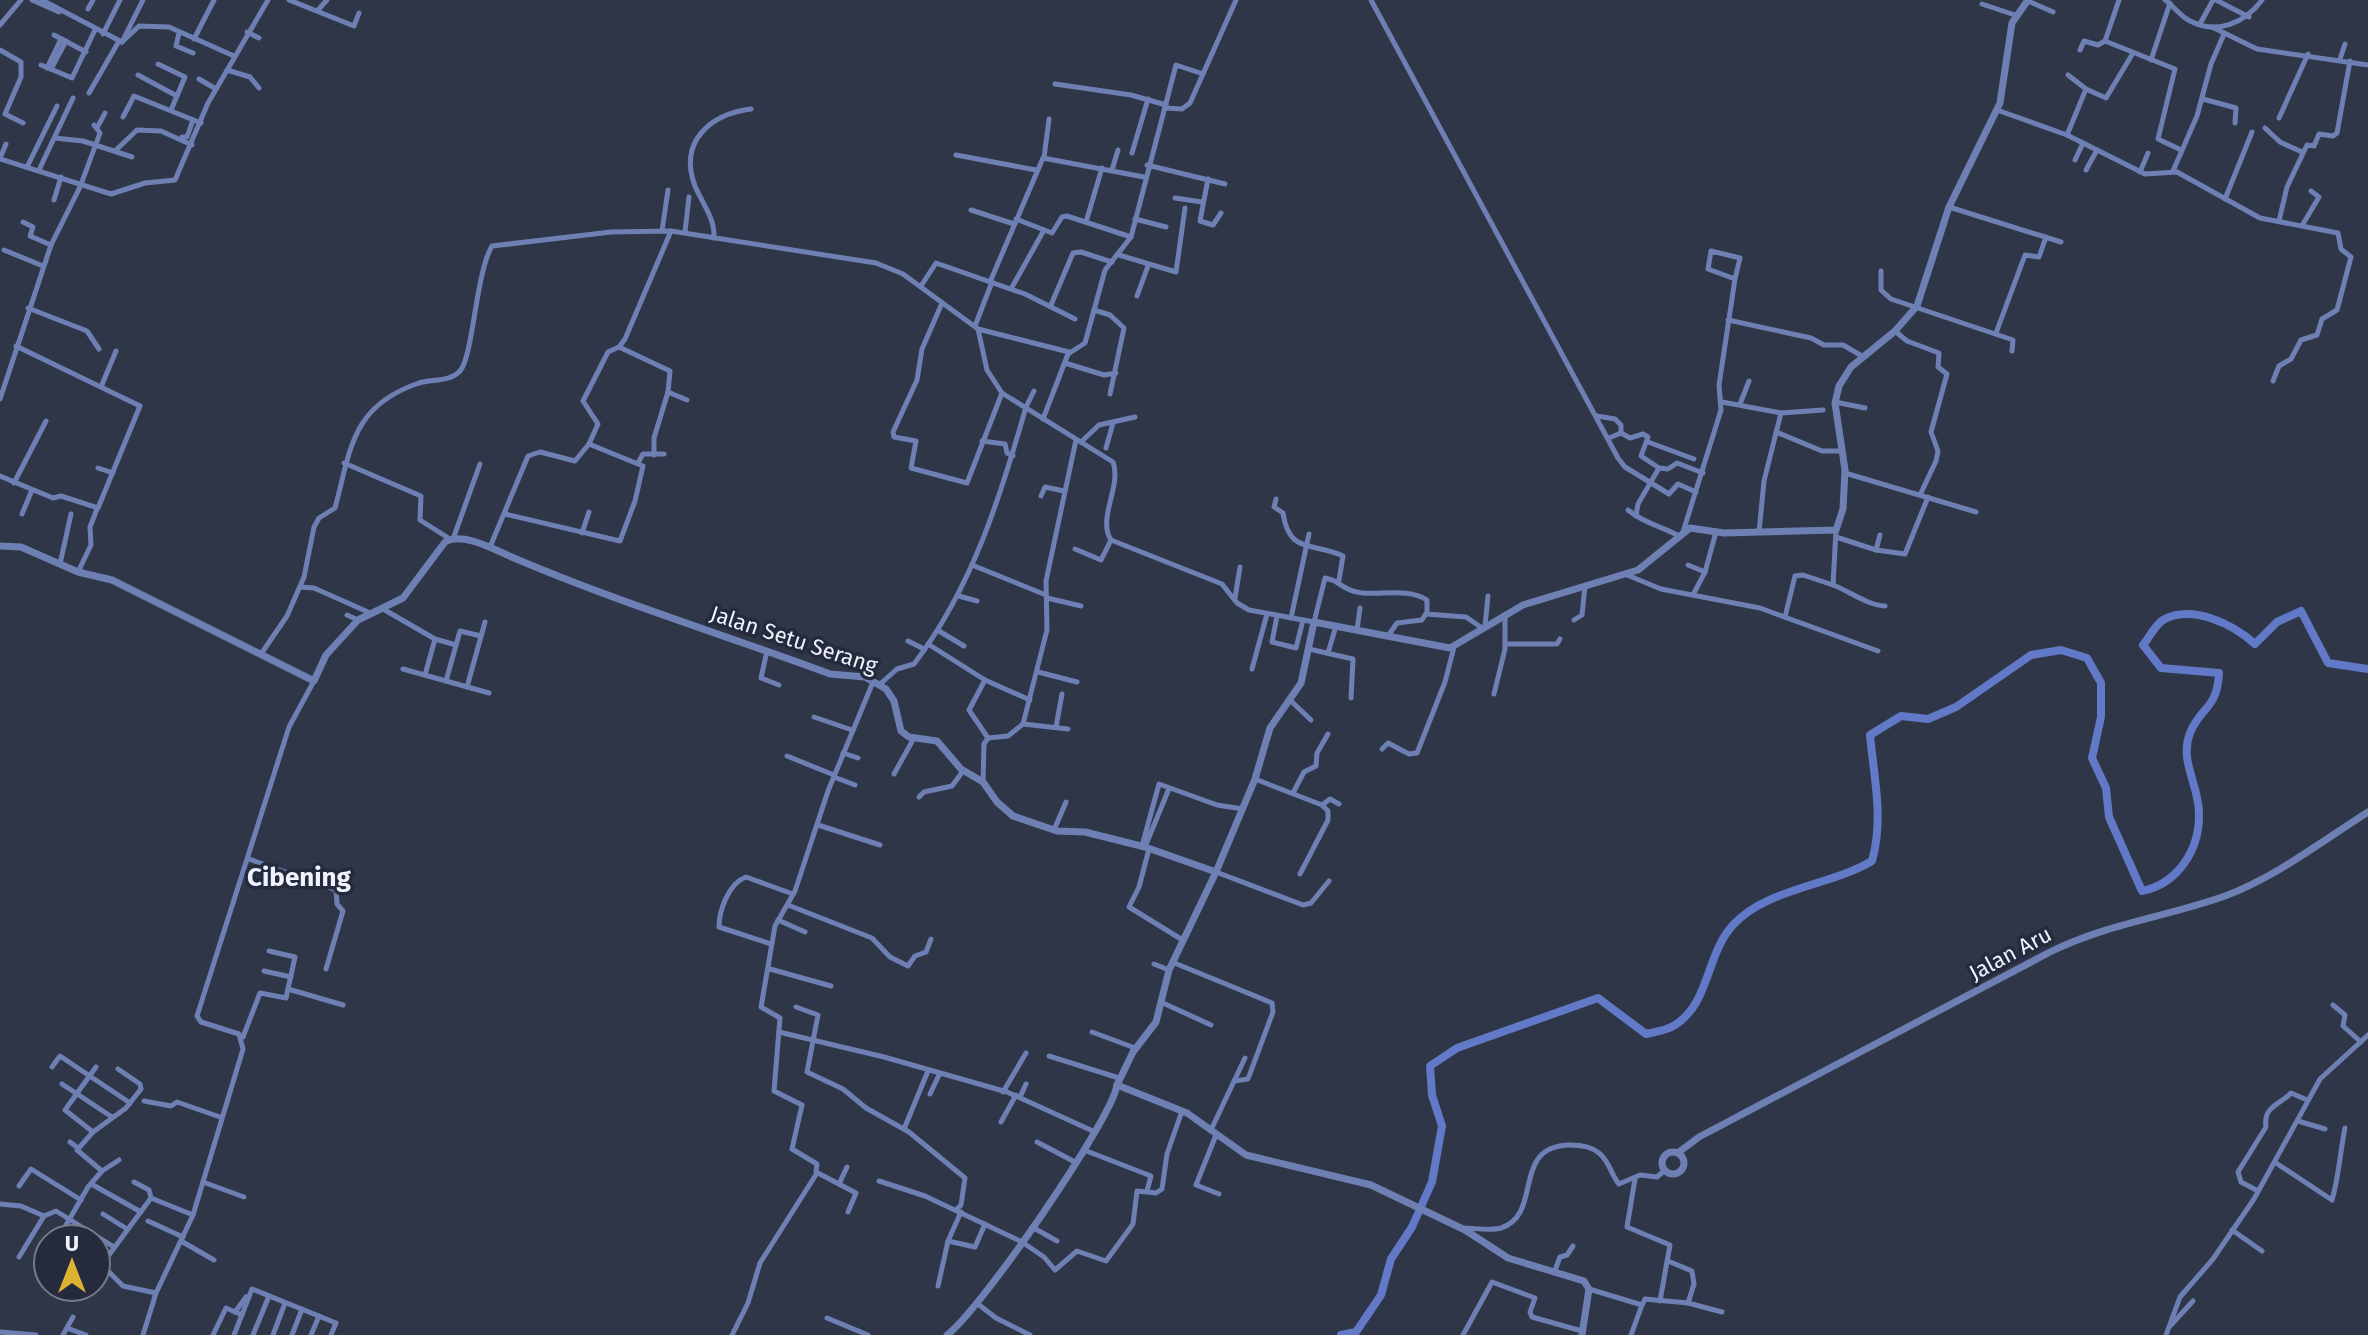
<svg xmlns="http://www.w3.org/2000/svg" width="2368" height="1335" font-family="'Fira Sans',sans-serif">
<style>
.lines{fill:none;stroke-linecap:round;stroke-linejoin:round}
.river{stroke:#6179c7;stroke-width:8}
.minor{stroke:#6e80b3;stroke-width:5}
.tertiary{stroke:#6e80b3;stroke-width:7}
.labels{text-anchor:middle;stroke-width:7;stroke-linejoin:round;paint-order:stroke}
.street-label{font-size:22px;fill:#eff3fd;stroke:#252b3d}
.quarter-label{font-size:26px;font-weight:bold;fill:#eff3fd;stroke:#252b3d}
</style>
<rect width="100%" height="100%" fill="#2f3648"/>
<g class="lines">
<path class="river" d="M1341 1335 1356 1332 1381 1295 1391 1259 1412 1227 1432 1182 1442 1126 1432 1095 1430 1066 1457 1048 1598 998 1646 1034C1655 1032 1668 1030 1675 1025 1710 1003 1706 954 1733 925 1767 888 1830 886 1872 861 1884 818 1874 779 1870 735L1901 716 1928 719 1956 707 2031 655 2061 650 2087 658 2101 683V717L2092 758 2106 788 2109 817 2142 891C2178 884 2200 849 2199 813 2199 786 2179 760 2190 733 2201 706 2217 710 2219 673L2161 668 2143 645C2149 638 2155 625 2163 620 2192 604 2233 624 2255 644L2277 622 2301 611 2328 663 2368 669"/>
<g class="minor">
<path d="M32 0 59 12"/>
<path d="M42 0 122 42"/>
<path d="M289 0 354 26 359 13"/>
<path d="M1371 0 1618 458 1625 467 1669 494 1678 484 1696 492"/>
<path d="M2119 0 2105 41 2175 69 2158 139 2181 150"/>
<path d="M2165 0C2174 6 2180 16 2190 21 2217 35 2245 23 2262 0"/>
<path d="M2216 0 2249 17"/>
<path d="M2028 1 2053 12"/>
<path d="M1982 4 2015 15"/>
<path d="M88 9 93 0"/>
<path d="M318 10 327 0"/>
<path d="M2200 24 2213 0"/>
<path d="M0 25 21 0"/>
<path d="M2212 27 2257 49 2368 65"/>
<path d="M247 32 259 38"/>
<path d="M179 33 176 46 193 53"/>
<path d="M103 34 120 0"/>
<path d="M54 35 86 52"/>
<path d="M194 39 214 0"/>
<path d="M122 42 139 26 169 27 234 56"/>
<path d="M122 42 143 0"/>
<path d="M0 50 21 62V77L5 114 23 123"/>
<path d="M2080 50 2084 41 2098 45 2105 41"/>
<path d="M2340 59 2345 44"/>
<path d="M2151 60 2170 3"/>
<path d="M158 64 185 77 171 110"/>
<path d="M41 65 72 78 95 30"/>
<path d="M47 68 61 39"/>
<path d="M51 69 66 41"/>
<path d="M227 70 250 77 259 88"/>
<path d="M138 75 177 96"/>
<path d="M2068 75 2086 89"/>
<path d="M199 79 216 89"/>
<path d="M1055 84 1131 95 1166 105"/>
<path d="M89 93 119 41"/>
<path d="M2203 99 2236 108 2235 123"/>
<path d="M1165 108 1182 109 1190 103 1236 0"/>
<path d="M1997 110 2067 135 2145 174 2177 172 2260 218 2338 233 2341 249 2351 257 2337 310 2322 319 2317 335 2301 340 2291 359 2279 366 2273 381"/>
<path d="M123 117 134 96 201 123"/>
<path d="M2279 118 2308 54"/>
<path d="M98 126 105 113"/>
<path d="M2265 128 2280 142 2302 152"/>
<path d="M2067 135 2086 89 2106 98 2133 53"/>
<path d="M182 137H187L193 120"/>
<path d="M55 138 83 141 132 157"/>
<path d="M115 151 137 130 161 131 192 145"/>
<path d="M1132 153 1148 99"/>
<path d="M956 155 1036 170"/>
<path d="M0 158 6 144"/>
<path d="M1044 158 1049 119"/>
<path d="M0 159 111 194 145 183 175 180 208 103 268 0"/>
<path d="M2075 160 2083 143"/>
<path d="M1147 165 1225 184"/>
<path d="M27 167 57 106"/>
<path d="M39 170 73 98"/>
<path d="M1112 170 1118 150"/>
<path d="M2086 170 2097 150"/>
<path d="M2173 171 2197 116 2211 64 2224 34"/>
<path d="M2140 172 2148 153"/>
<path d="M1208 179 1200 221 1213 225 1221 213"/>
<path d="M1175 198 1202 202"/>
<path d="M2225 199 2252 132"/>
<path d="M54 200 61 177"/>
<path d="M1949 207 2061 242"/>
<path d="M971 210 1014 224"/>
<path d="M1016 219 1052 233 1062 217 1067 216 1131 237"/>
<path d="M1135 219 1166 227"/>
<path d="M2279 221 2287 187 2307 145 2314 146 2319 134 2333 136 2337 133 2350 61"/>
<path d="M23 222 33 227 30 236 51 245"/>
<path d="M1086 222 1102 168"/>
<path d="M2303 224 2319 197 2311 191"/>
<path d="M662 231 668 190"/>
<path d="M685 232 689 197"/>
<path d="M714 238C715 218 702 203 695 186 678 141 711 114 751 109"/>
<path d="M4 250 43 266"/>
<path d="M1119 255 1176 272 1185 208"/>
<path d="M1881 271V290L1891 299 2013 340 2012 351"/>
<path d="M990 282 1043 158 1144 177"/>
<path d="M921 286 936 263 1025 294 1075 319"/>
<path d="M1011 289 1044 230"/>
<path d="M1137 296 1148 266"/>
<path d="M942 303 922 349 917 380 893 432 894 437 916 441 911 468 967 483 1002 393"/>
<path d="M1051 305 1073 253 1081 252 1112 262"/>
<path d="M28 308 87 331 99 349"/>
<path d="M1094 310 1110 315 1124 328 1110 394"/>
<path d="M1728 320 1811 338 1824 345H1843L1862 356"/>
<path d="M975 326 992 282"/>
<path d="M978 329 1069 352"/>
<path d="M1895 331 1907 341 1939 353 1938 367 1947 374 1931 432 1938 451 1936 461 1920 495"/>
<path d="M1996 333 2025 255 2039 257 2046 237"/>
<path d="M619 347 670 371 668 392 687 400"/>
<path d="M1065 363 1104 375 1116 373"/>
<path d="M101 387 116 351"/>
<path d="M0 399 51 245 80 187 100 133 94 125"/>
<path d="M1722 402 1781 413 1764 481 1759 532"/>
<path d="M1835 402 1865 408"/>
<path d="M1740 404 1749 381"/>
<path d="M1781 413 1823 410"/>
<path d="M1597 416 1615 419 1621 425V433L1609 438"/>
<path d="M1043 419 1068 354 1085 343 1105 270 1131 237 1176 65 1203 74"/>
<path d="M1776 432 1822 451H1842"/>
<path d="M1621 433 1630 438 1643 434 1648 437 1641 456 1659 468 1668 469 1677 463 1703 473"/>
<path d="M982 441 1005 444 1007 453 1013 456"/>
<path d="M1081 442 1099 425 1135 417"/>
<path d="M1648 442 1694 459"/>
<path d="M1106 448 1113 423"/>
<path d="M654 455V438L668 392"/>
<path d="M639 461 643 454H664"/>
<path d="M344 463 421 496 420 520 450 539"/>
<path d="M98 468 113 473"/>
<path d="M1845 473 1976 512"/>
<path d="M0 476 53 498 61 496 98 508 140 406 16 346"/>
<path d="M14 483 46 421"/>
<path d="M1041 496 1045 487 1064 491"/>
<path d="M1276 499 1274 507 1283 513C1289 554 1312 542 1343 556L1339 580"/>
<path d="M1628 510C1645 524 1661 526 1679 536"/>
<path d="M22 514 32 490"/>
<path d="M505 514 620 541 635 501 643 466 589 444"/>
<path d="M1636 516 1638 504 1659 468"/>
<path d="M1683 532 1721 410 1719 385 1735 279 1708 269 1711 251 1740 258 1735 279"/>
<path d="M582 533 589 512"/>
<path d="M1836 537 1876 550 1880 535"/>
<path d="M453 539 480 464"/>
<path d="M490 547 528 456 540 452 575 461 589 444 598 424 583 401 608 352 619 347 625 339 671 231"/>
<path d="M1075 549 1101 560 1111 540"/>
<path d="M1876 550 1905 554 1928 497"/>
<path d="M60 564 71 514"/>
<path d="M972 565 1046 595"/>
<path d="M1688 565 1705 572 1716 532"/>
<path d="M78 572 91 545 90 527 97 509"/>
<path d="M1627 575 1661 589 1760 608 1878 651"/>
<path d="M1833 585C1849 591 1869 606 1885 606"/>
<path d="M300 587 314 588 368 612"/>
<path d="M1693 595 1705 572"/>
<path d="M959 596 977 601"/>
<path d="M1047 598 1081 606"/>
<path d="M1235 598 1240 567"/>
<path d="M383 609 435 639 456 645"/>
<path d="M1426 614 1466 617 1482 628"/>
<path d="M347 615 358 620"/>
<path d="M1277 616 1272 642 1296 648 1303 620"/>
<path d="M1785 617 1795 576 1803 575 1833 585 1836 530"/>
<path d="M1291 618 1309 534"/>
<path d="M1574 620 1582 615 1585 586"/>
<path d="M1485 626 1488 596"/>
<path d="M1357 630 1360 608"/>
<path d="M939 631 964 646"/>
<path d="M908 641 924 649"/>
<path d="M928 644 985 680 1030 700"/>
<path d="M1505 644H1557L1560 639"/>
<path d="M1309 649 1353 659 1351 698"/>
<path d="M767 651 761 678 779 685"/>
<path d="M1328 653 1336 626"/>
<path d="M261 654 287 616 304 577 314 527 319 518 335 508C351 449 351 406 419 383 432 379 450 382 460 371 473 357 476 272 492 246L611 232 671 231 876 263 903 274 978 329 987 370 1002 393 1113 462C1122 486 1097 518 1111 540L1222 584 1237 603 1249 610 1314 622 1325 578C1337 580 1339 585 1348 589 1370 600 1403 585 1427 600V612L1422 620 1397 623 1388 636"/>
<path d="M403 669 489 693"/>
<path d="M1252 669 1267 614"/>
<path d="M1038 672 1077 682"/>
<path d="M425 675 435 639"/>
<path d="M446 681 460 631 481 636"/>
<path d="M879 685 897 669 914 664C972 588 1000 498 1026 407L1034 391"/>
<path d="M467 687 485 622"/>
<path d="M1494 694 1505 649V615"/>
<path d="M1291 701 1311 720"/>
<path d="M814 717 852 730"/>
<path d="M1023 724 1047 630 1046 581 1076 440"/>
<path d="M1056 727 1062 694"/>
<path d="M988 738 1008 736 1023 724 1068 729"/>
<path d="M1382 749 1388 743 1409 754 1417 753 1445 682 1454 647"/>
<path d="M843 753 858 758"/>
<path d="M787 756 834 775"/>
<path d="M894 774 914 738"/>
<path d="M834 777 855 785"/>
<path d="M1255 779 1322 805 1328 811V820L1300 874"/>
<path d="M983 782 984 744 988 738 969 710 985 680"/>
<path d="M1293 793 1304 772 1316 766 1317 753 1328 734"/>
<path d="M919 797 924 792 952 786 963 771"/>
<path d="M1322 805 1330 799 1339 804"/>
<path d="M818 825 880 845"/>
<path d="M1054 830 1066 802"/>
<path d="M1142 846 1159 784 1217 805 1243 809"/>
<path d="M1145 847 1168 791"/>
<path d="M1149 849 1139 887 1129 907 1181 939"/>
<path d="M249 859 336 890 337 904 343 911 326 969"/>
<path d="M1216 872 1303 905 1311 903 1329 881"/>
<path d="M788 905 872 938 890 957 908 966 915 956 926 952 931 939"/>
<path d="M778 920 805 932"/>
<path d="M771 944 719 927C719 910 729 883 746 877L793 894"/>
<path d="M1172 962 1272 1003 1273 1012 1248 1079 1234 1081"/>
<path d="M1154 964 1169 970"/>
<path d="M770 969 831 986"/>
<path d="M264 971 291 977"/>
<path d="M288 989 343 1005"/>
<path d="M1163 1003 1211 1025"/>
<path d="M2333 1005 2345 1015 2343 1026 2361 1042"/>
<path d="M796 1007 818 1015 807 1072 843 1089 866 1108 909 1132 965 1178 961 1205 956 1210"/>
<path d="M779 1032 884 1057 1007 1092 1095 1132"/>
<path d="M1092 1032 1135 1048"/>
<path d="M243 1037 260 993 286 998 295 957 269 951"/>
<path d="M1049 1056 1119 1078"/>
<path d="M52 1067 60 1056 130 1103"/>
<path d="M96 1067 65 1110 93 1132 126 1108 141 1089 140 1084 118 1069"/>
<path d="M62 1084 112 1117"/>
<path d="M1003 1092 1026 1053"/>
<path d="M930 1094 939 1075"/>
<path d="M1020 1097 1026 1084"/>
<path d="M144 1101 171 1106 177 1102 220 1117"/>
<path d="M2298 1121 2325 1129"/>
<path d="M1001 1122 1016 1095"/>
<path d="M904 1129 928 1071"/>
<path d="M1211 1130 1245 1058"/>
<path d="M1216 1135 1196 1185 1219 1194"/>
<path d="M70 1142 78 1148"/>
<path d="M1037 1142 1075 1162"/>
<path d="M1084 1150 1151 1176 1147 1191"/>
<path d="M2276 1163 2332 1200C2339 1176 2340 1152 2345 1128"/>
<path d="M102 1171 119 1160"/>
<path d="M1635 1179 1627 1227 1670 1245 1660 1301"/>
<path d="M879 1181 925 1196 1022 1242 1044 1257 1055 1270 1077 1251 1106 1261 1133 1224 1137 1191 1156 1193 1162 1189 1167 1154 1182 1111"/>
<path d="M134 1182 149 1190 151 1198"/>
<path d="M203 1182 244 1197"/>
<path d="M839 1184 847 1167"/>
<path d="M93 1185 141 1212"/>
<path d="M19 1186 31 1169 81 1200"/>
<path d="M2258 1191 2241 1182 2238 1172 2266 1127C2263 1106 2280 1105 2291 1093L2307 1100"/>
<path d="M0 1204 21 1206 44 1216"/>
<path d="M848 1212 856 1193 816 1172 817 1164 792 1149 802 1105 774 1091 780 1018 761 1007 775 926 795 891 828 791 873 682"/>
<path d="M103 1214 127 1229"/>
<path d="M148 1221 183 1237"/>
<path d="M1032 1227 1057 1241"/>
<path d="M1463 1228C1474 1228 1491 1231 1501 1228 1544 1214 1510 1146 1570 1145 1580 1145 1591 1146 1599 1153 1610 1162 1611 1175 1619 1184L1640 1175 1657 1177 1665 1170"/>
<path d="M2232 1230 2262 1251"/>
<path d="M58 1239 88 1187 102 1171 77 1150 93 1132"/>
<path d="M181 1241 214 1260"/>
<path d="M948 1241 975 1247 985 1224"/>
<path d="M19 1257 44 1216 56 1211 114 1247"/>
<path d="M96 1261 103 1263 151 1198 193 1215"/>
<path d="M1668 1261 1692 1271 1694 1284 1688 1303"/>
<path d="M39 1266 48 1254"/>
<path d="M96 1269 101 1264 123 1286 156 1293"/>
<path d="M1554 1273 1560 1257 1567 1255 1573 1246"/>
<path d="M938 1286 948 1241 961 1212"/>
<path d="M1589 1289 1642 1305 1645 1299 1688 1303 1722 1312"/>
<path d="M978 1304 996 1318 1030 1335"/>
<path d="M235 1312 246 1297"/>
<path d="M827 1318 868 1335"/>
<path d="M2171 1325 2193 1301"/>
<path d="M67 1328 86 1335"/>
<path d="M0 1332 36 1335"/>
<path d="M63 1335 73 1317"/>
<path d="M143 1335 156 1293 193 1215 243 1049 239 1034 201 1022 197 1016 289 727 314 681"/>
<path d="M213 1335 226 1308 242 1315"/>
<path d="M234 1335 252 1289 336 1323 331 1335"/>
<path d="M253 1335 269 1296"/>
<path d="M273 1335 285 1303"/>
<path d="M292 1335 302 1309"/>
<path d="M311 1335 319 1316"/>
<path d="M732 1335 748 1303 760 1263 817 1173"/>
<path d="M1463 1335 1492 1282 1535 1298 1530 1312 1532 1317 1582 1331"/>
<path d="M1631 1335 1642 1305"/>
<path d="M2166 1335 2180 1297 2213 1259 2254 1199 2320 1079 2368 1035"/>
</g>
<g class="tertiary">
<path d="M0 546 21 547 78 572 112 580 314 681 326 655 358 620 403 598 445 542C463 531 497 551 514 558 617 602 725 635 830 674L865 677 886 689 894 701 901 731 909 737 937 741 961 769 983 782 997 802 1013 816 1057 831 1085 832 1145 847 1216 872 1169 970 1156 1022 1133 1052 1117 1085 1187 1113 1246 1155 1371 1185 1465 1230 1508 1258 1584 1281 1589 1289 1582 1335"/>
<path d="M1216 872 1255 779 1270 728 1301 683 1314 622 1450 648 1523 605 1638 570 1690 528 1724 533 1836 530 1843 509 1845 470 1835 403 1839 386 1851 367 1895 331 1917 306 1949 207 2000 103 2012 23 2028 0"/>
<circle cx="1673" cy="1163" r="11"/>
<path d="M1679 1152 1699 1137 2050 952C2106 924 2166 917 2225 896 2276 877 2322 841 2368 812"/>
<path d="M947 1335C979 1312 1112 1120 1117 1085"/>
</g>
</g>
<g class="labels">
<g class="street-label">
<text transform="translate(794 639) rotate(18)" y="8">Jalan Setu Serang</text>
<text transform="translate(2010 953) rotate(-28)" y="8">Jalan Aru</text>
</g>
<g class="quarter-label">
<text x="299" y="886">Cibening</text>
</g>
</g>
<g transform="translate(72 1263)"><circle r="38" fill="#252b3d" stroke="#767b8a" stroke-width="2"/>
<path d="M0-6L14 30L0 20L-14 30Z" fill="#dcb233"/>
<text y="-12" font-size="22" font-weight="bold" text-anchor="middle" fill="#eff3fd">U</text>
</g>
</svg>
